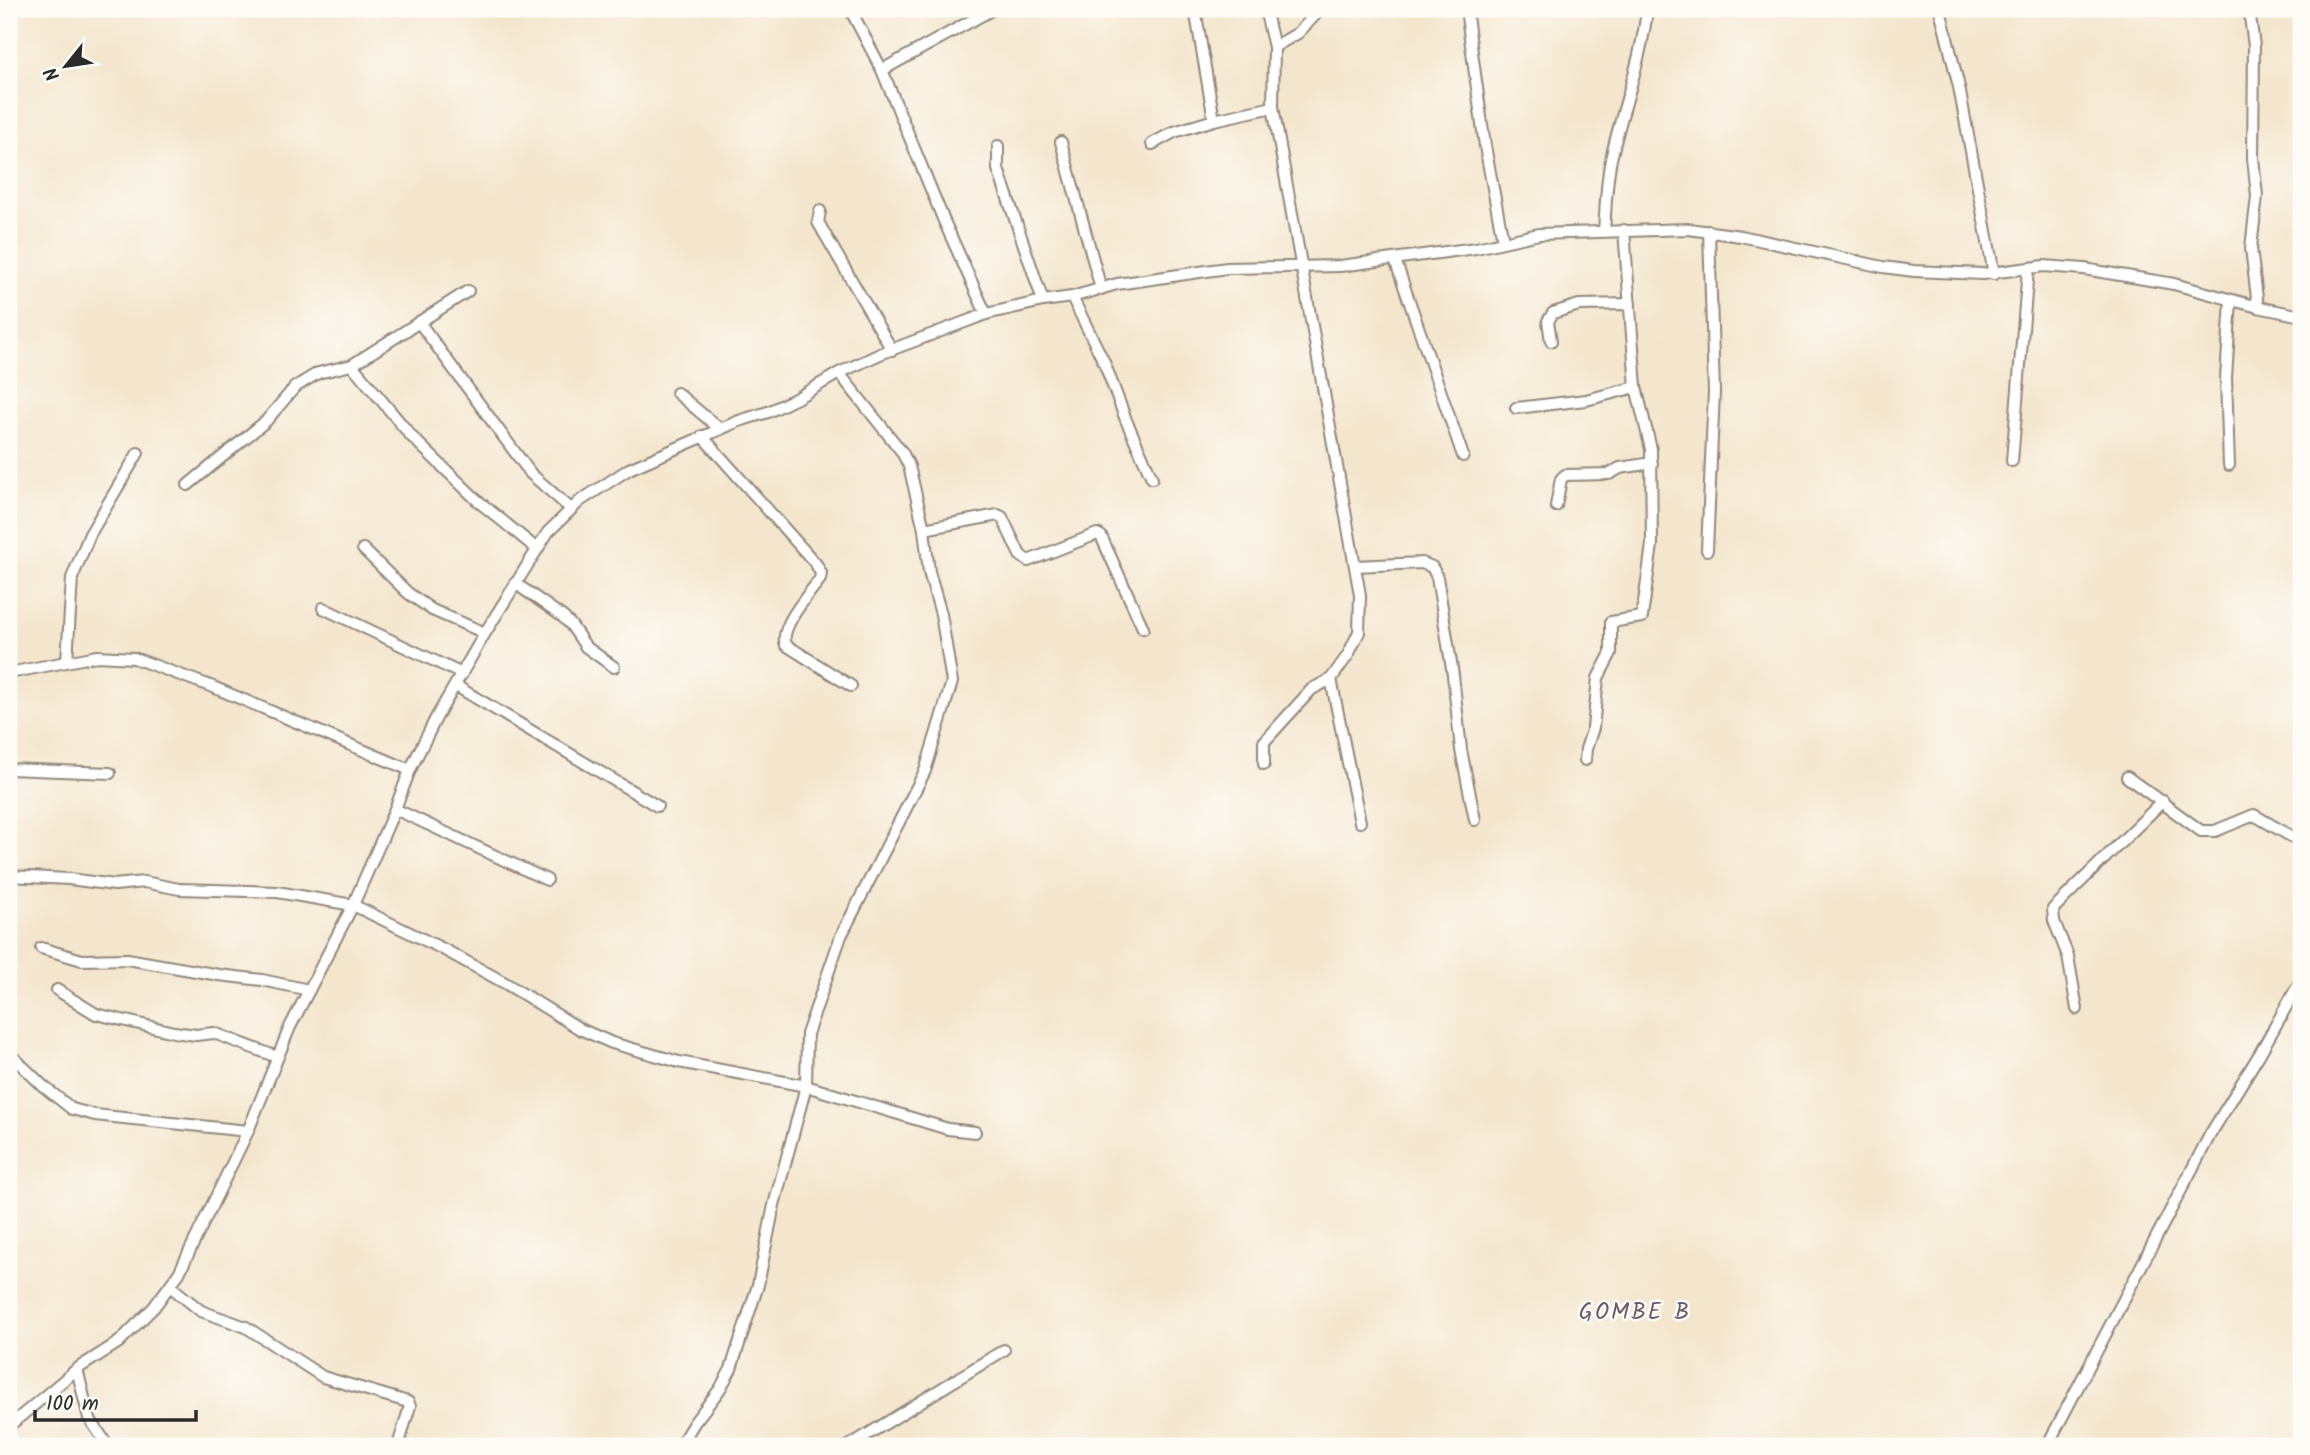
<svg xmlns="http://www.w3.org/2000/svg" width="2310" height="1455" font-family="Kalam,sans-serif">
<style>
.lines{fill:none;stroke-linecap:round;stroke-linejoin:round}
.minor-casing{stroke:#90887c;stroke-width:14}
.minor{stroke:#fff;stroke-width:10}
.labels{text-anchor:middle;stroke-width:5;stroke-linejoin:round;paint-order:stroke}
.quarter-label{font-size:23px;letter-spacing:2px;fill:#6a5969;stroke:#fdfcf7}
</style>
<rect width="100%" height="100%" fill="#fdfcf7"/>
<filter id="ink" filterUnits="userSpaceOnUse"><feTurbulence type="fractalNoise" baseFrequency=".0143" numOctaves="2"/><feDisplacementMap in="SourceGraphic" scale="14" xChannelSelector="R" yChannelSelector="G"/><feConvolveMatrix kernelMatrix="1 2 1 2 8 2 1 2 1" color-interpolation-filters="sRGB"/></filter>
<filter id="wash" filterUnits="userSpaceOnUse"><feTurbulence type="fractalNoise" baseFrequency=".00686" numOctaves="4" result="noise"/><feDisplacementMap in="SourceGraphic" scale="28" xChannelSelector="R" yChannelSelector="G"/><feGaussianBlur stdDeviation="1.57" result="paint"/><feColorMatrix in="noise" values="0 0 0 0 0 0 0 0 0 0 0 0 0 0 0 0 0 1.4 0 .05"/><feComposite in="paint" operator="in"/></filter>
<g filter="url(#wash)">
<rect width="100%" height="100%" fill="#f4e6cd"/>
</g>
<g filter="url(#ink)">
<g class="lines">
<g class="minor-casing">
<g id="minor">
<path d="M850 9 882 70"/>
<path d="M1195 9 1214 120 1273 107"/>
<path d="M1466 9 1485 146 1503 241"/>
<path d="M1940 9 1959 87 1994 274"/>
<path d="M2249 9 2254 46 2253 158 2257 196 2251 248 2258 307"/>
<path d="M1274 47 1298 33 1321 9"/>
<path d="M1061 142 1101 289"/>
<path d="M1152 144 1174 132 1214 120"/>
<path d="M998 146V169L1043 301"/>
<path d="M820 211 818 222 823 231 892 350"/>
<path d="M1604 230C1606 206 1606 179 1612 155 1623 106 1642 59 1647 9"/>
<path d="M1395 260 1463 456"/>
<path d="M1072 297 1104 362 1126 420 1152 478"/>
<path d="M986 314 944 221 882 70 993 9"/>
<path d="M419 322 531 474 571 509"/>
<path d="M1551 341 1548 321 1553 313 1579 305 1630 304"/>
<path d="M352 365 412 437 478 501 537 549"/>
<path d="M677 393 720 429"/>
<path d="M1516 408 1586 400 1636 387"/>
<path d="M702 436 816 564 821 573 820 579C809 594 778 628 786 645L851 686"/>
<path d="M2012 461 2028 269"/>
<path d="M2229 465 2226 378 2231 300"/>
<path d="M188 485 266 421 295 387 318 373 352 365 468 291"/>
<path d="M1556 506 1561 479 1565 475 1609 474 1620 468 1652 463"/>
<path d="M924 529 998 515 1002 517 1020 555 1028 561 1097 534 1101 536 1143 628"/>
<path d="M363 549 408 593 432 610 485 633"/>
<path d="M1707 550 1714 392 1709 231"/>
<path d="M1355 566 1422 563 1432 567 1437 577 1453 675 1461 750 1475 820"/>
<path d="M515 583 563 617 571 625 586 647 614 667"/>
<path d="M323 608 462 674"/>
<path d="M67 661 72 578 90 534 138 453"/>
<path d="M9 673 97 656 134 658 213 687 410 770"/>
<path d="M1331 679 1360 822"/>
<path d="M456 686 657 806"/>
<path d="M1585 760 1586 749 1593 728 1598 678 1611 653V622L1642 617 1652 545 1651 449 1636 387 1624 230"/>
<path d="M1264 764V742L1312 689 1331 679 1348 655 1359 632 1360 595 1273 107 1274 47 1265 9"/>
<path d="M9 769 110 773"/>
<path d="M2127 777 2201 831H2215L2254 815 2301 842"/>
<path d="M395 809 547 880"/>
<path d="M9 876 69 879 115 885 144 882 179 889 277 892 353 905 443 949 505 983 580 1029 612 1043 679 1062 806 1086 948 1129 975 1132"/>
<path d="M41 948 82 960 127 959 219 975 262 980 309 990"/>
<path d="M57 990 96 1014 174 1032 196 1035 214 1033 277 1057"/>
<path d="M2077 1009 2068 956 2054 921 2053 909 2163 801"/>
<path d="M9 1053 43 1086 72 1109 95 1115 248 1131"/>
<path d="M170 1286 201 1311 246 1327 323 1377 408 1402 410 1406 398 1446"/>
<path d="M77 1369 89 1418 108 1446"/>
<path d="M9 1426 77 1369 119 1342 154 1307 179 1273 248 1131 290 1027 353 905 395 809 410 770 436 718 485 633 548 532 580 501 629 469 739 421 768 412 797 398 839 373 880 354 986 314 1043 301 1072 297 1117 284 1227 268 1340 266 1476 248 1539 234 1688 229 1741 236 1883 267 1914 271 1983 274 2044 266 2084 269 2174 284 2258 307 2301 316"/>
<path d="M680 1446 694 1423 720 1389 731 1369 758 1285 774 1205 806 1086 807 1034 841 936 925 771 952 682 941 614 929 572 924 529 909 466 902 452 839 373"/>
<path d="M849 1446 1004 1350"/>
<path d="M2047 1446 2211 1133 2259 1055 2301 980"/>
</g>
</g>
<use href="#minor" class="minor"/>
</g>
</g>
<g class="labels">
<g class="quarter-label">
<text x="1635" y="1319">GOMBE B</text>
</g>
</g>
<rect width="2310" height="1455" fill="none" stroke="#fdfcf7" stroke-width="35"/>
<g transform="translate(66 66) rotate(240)" stroke="#fdfcf7" stroke-width="5" paint-order="stroke">
<path d="M0-5L12 26L0 18L-12 26Z" fill="#2b2b2b"/>
<text y="-10" font-size="19" font-weight="bold" text-anchor="middle" fill="#2b2b2b">N</text>
</g>
<path d="M35 1410v10h161v-10" fill="none" stroke="#2b2b2b" stroke-width="3.5"/>
<text x="46" y="1410" font-size="21" fill="#2b2b2b" stroke="#fdfcf7" stroke-width="5" paint-order="stroke">100 m</text>
</svg>
